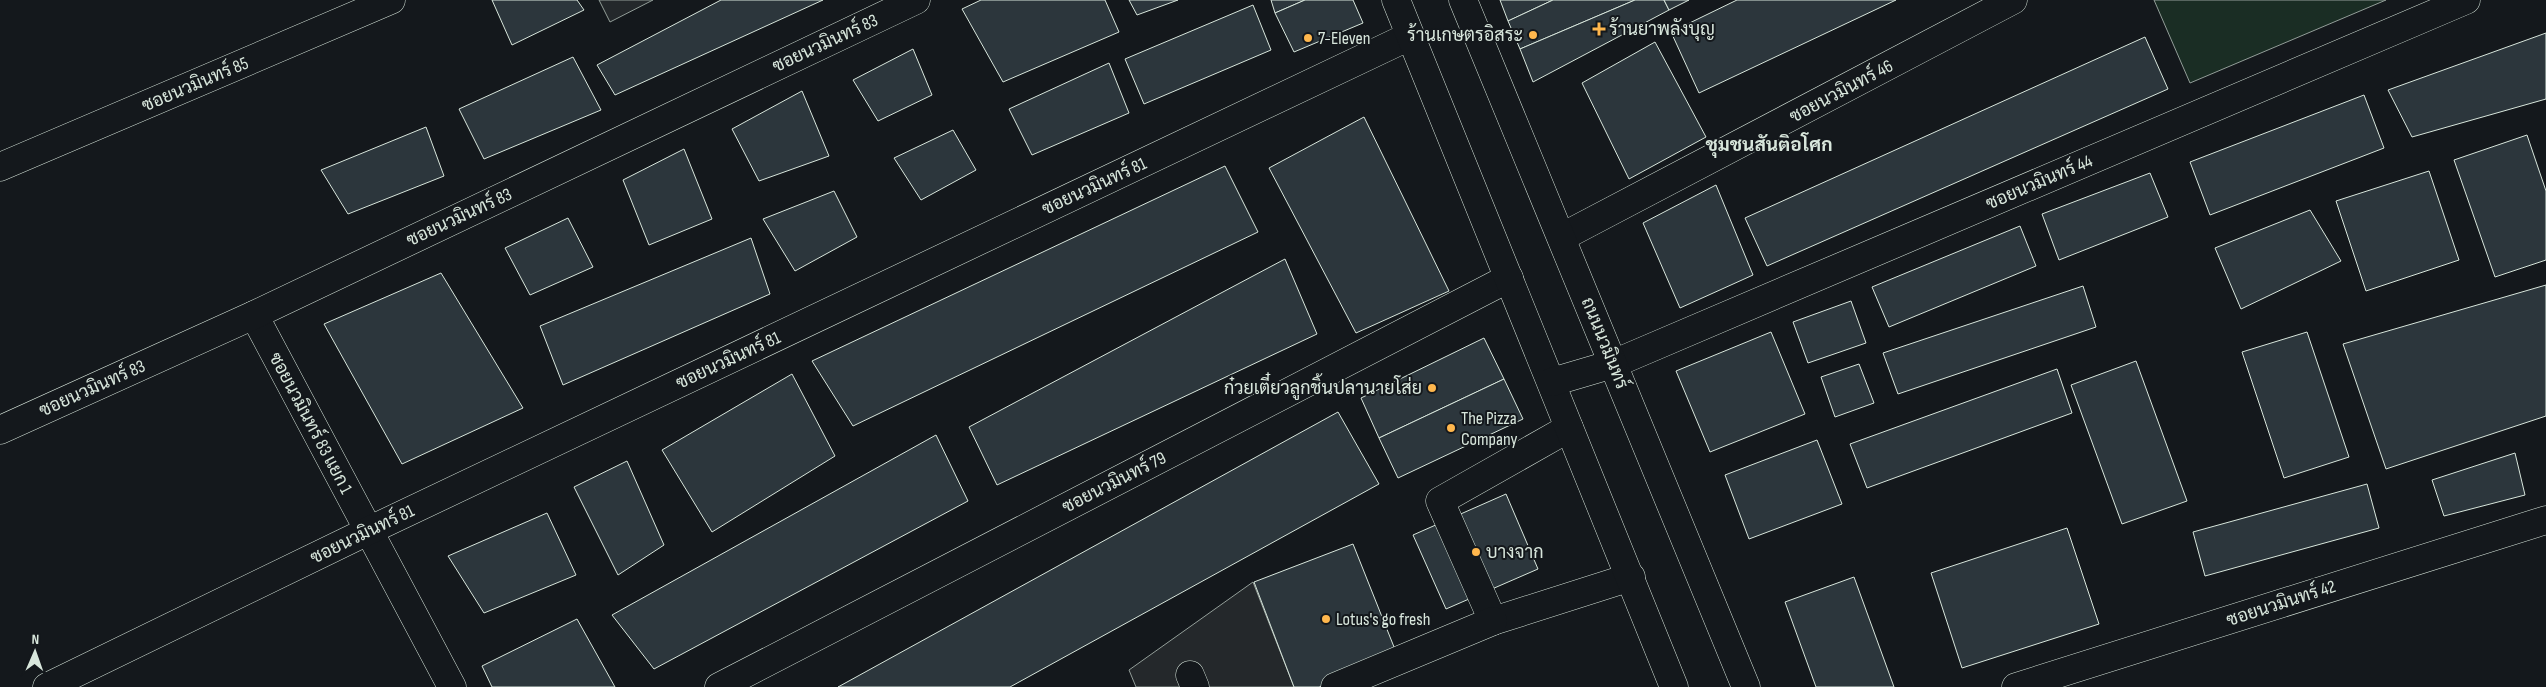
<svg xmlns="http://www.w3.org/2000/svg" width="2546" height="687" font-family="'Sofia Sans Condensed',Sarabun,sans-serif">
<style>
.green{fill:#1a2d24;stroke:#939e99}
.parking{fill:#24282b;stroke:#939e99}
.building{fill:#2c363c;stroke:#d8e6dc}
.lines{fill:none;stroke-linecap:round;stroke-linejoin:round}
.minor-casing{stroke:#d8e6dc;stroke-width:29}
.major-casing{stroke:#d8e6dc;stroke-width:29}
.minor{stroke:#14181c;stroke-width:28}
.major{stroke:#14181c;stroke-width:28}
.poi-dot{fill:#ffb74d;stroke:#14181c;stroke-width:2}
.labels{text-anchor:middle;stroke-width:4;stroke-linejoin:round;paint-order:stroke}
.poi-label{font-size:18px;fill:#d8e6dc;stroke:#14181c;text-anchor:start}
.street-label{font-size:18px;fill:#d8e6dc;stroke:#14181c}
.neighbourhood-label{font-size:19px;font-weight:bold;fill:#d8e6dc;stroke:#14181c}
</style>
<rect width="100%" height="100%" fill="#14181c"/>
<path class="green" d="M2154 0H2386L2190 83Z"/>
<g class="parking">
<path d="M599 0H653L610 22Z"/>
<path d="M1253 582 1294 687H1136L1129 670Z"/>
</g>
<g class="building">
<path d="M492 0H577L584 10 512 45Z"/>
<path d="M721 0H823L615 95 597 65Z"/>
<path d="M981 0H1105L1119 32 1003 82 962 9Z"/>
<path d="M1129 0H1178L1137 15Z"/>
<path d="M1271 0H1305L1275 13Z"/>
<path d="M1305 0H1353L1363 23 1294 52 1275 13Z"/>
<path d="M1500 0H1553L1508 21Z"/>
<path d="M1553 0H1635L1520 49 1508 21Z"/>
<path d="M1635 0H1664L1669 10 1533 82 1520 49Z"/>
<path d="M1664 0H1689L1669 10Z"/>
<path d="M1737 0H1896L1699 93 1671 32Z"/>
<path d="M1253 5 1271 50 1144 104 1125 59Z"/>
<path d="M2546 33V99L2412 137 2388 90Z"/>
<path d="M2145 37 2168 89 1767 266 1745 218Z"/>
<path d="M1655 42 1706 137 1629 179 1582 83Z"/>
<path d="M913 49 932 95 878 121 853 80Z"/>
<path d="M573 57 601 110 484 159 459 109Z"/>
<path d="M1109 63 1129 113 1032 155 1009 109Z"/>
<path d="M802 91 829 156 759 181 732 129Z"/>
<path d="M2364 95 2384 148 2210 215 2190 162Z"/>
<path d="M1364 117 1449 291 1356 333 1269 168Z"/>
<path d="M426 127 444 176 348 214 321 170Z"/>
<path d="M953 130 976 170 921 200 894 158Z"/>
<path d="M2527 135 2546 191V260L2495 277 2454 160Z"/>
<path d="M684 149 712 219 649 245 623 180Z"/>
<path d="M1225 166 1258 232 853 426 812 361Z"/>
<path d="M2429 171 2459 260 2366 291 2336 201Z"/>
<path d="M2150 173 2168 217 2059 260 2042 214Z"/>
<path d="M1716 185 1753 275 1680 308 1643 223Z"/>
<path d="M834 191 857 237 795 271 763 219Z"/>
<path d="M2310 210 2341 261 2241 309 2215 248Z"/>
<path d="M568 218 593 267 530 295 505 248Z"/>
<path d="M2020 226 2036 266 1889 327 1872 287Z"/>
<path d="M751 238 770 294 563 385 540 326Z"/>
<path d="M1285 259 1317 334 997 485 969 427Z"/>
<path d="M441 273 523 408 402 464 324 324Z"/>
<path d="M2546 285V416L2386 469 2343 344Z"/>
<path d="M2083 286 2096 327 1898 394 1883 353Z"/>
<path d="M1851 301 1866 343 1808 363 1793 322Z"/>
<path d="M1771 332 1805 414 1710 452 1676 371Z"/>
<path d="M2307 332 2349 457 2284 478 2242 352Z"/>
<path d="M1484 338 1504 379 1379 438 1361 398Z"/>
<path d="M2136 361 2187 501 2122 524 2071 385Z"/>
<path d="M1859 364 1874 403 1835 417 1821 377Z"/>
<path d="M2057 369 2072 413 1867 488 1850 444Z"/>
<path d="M792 374 835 456 712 532 662 450Z"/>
<path d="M1504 379 1523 419 1398 478 1379 438Z"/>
<path d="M1338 412 1379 484 1010 687H838Z"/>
<path d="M936 435 968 501 654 669 612 615Z"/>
<path d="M1817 440 1842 504 1749 539 1725 475Z"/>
<path d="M2515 453 2525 495 2444 516 2432 480Z"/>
<path d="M627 461 664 545 618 575 574 487Z"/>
<path d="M2367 484 2379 528 2205 576 2193 532Z"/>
<path d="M1506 494 1538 569 1446 609 1413 535Z"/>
<path d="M547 513 576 575 484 613 448 556Z"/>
<path d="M2067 528 2099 624 1962 668 1931 573Z"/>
<path d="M1353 544 1398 657 1319 687H1294L1254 582Z"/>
<path d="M1854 577 1894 687H1816L1785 602Z"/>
<path d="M577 619 615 687H492L482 666Z"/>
</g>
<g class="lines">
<g class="minor-casing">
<g id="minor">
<path d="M0 167 391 0"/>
<path d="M1562 237 2013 0"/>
<path d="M254 315 452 687"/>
<path d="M1613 364 2466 0"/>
<path d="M1569 428 1440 501 1493 621 1631 577"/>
<path d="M0 430 254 315 916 0"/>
<path d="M1190 675 1195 687"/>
<path d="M47 687 368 531 1410 36"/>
<path d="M719 687 1509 278"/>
<path d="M1335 687 1493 621"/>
<path d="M2016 687 2546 520"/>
</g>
</g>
<g class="major-casing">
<g id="major">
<path d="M1396 0 1674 687"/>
<path d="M1463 0 1746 687"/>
<path d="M1552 382 1613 364"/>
</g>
</g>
<use href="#minor" class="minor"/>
<use href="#major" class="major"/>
</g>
<g class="poi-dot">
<path d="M1596.5 21.5h5v5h5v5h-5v5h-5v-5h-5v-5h5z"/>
<circle cx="1533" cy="35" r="5"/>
<circle cx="1308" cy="38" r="5"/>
<circle cx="1432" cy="388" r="5"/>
<circle cx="1451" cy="428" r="5"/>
<circle cx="1476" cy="552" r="5"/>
<circle cx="1326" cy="619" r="5"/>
</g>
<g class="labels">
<g class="poi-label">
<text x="1609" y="35">ร้านยาพลังบุญ</text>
<text x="1523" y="41" text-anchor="end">ร้านเกษตรอิสระ</text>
<text x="1318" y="44">7-Eleven</text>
<text x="1422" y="394" text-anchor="end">ก๋วยเตี๋ยวลูกชิ้นปลานายโส่ย</text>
<text x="1461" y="424">The Pizza<tspan x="1461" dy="21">Company</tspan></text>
<text x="1486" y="558">บางจาก</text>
<text x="1336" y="625">Lotus's go fresh</text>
</g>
<g class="street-label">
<text transform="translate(825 43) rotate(-25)" y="6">ซอยนวมินทร์ 83</text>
<text transform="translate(195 84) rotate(-23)" y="6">ซอยนวมินทร์ 85</text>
<text transform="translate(1841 91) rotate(-28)" y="6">ซอยนวมินทร์ 46</text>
<text transform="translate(2039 182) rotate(-23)" y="6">ซอยนวมินทร์ 44</text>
<text transform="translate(1094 186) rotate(-25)" y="6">ซอยนวมินทร์ 81</text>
<text transform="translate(459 217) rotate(-25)" y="6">ซอยนวมินทร์ 83</text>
<text transform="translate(1605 343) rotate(68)" y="6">ถนนนวมินทร์</text>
<text transform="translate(728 360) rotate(-25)" y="6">ซอยนวมินทร์ 81</text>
<text transform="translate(92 388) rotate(-24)" y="6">ซอยนวมินทร์ 83</text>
<text transform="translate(311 423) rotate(62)" y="6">ซอยนวมินทร์ 83 แยก 1</text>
<text transform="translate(1114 482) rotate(-27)" y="6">ซอยนวมินทร์ 79</text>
<text transform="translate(362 534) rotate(-26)" y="6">ซอยนวมินทร์ 81</text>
<text transform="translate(2281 603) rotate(-18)" y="6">ซอยนวมินทร์ 42</text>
</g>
<g class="neighbourhood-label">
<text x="1769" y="151">ชุมชนสันติอโศก</text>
</g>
</g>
<g transform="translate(35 652) rotate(2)" stroke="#14181c" stroke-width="4" paint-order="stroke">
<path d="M0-4L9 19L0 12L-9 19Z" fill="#d8e6dc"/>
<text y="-8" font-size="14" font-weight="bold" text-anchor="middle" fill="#d8e6dc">N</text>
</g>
</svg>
